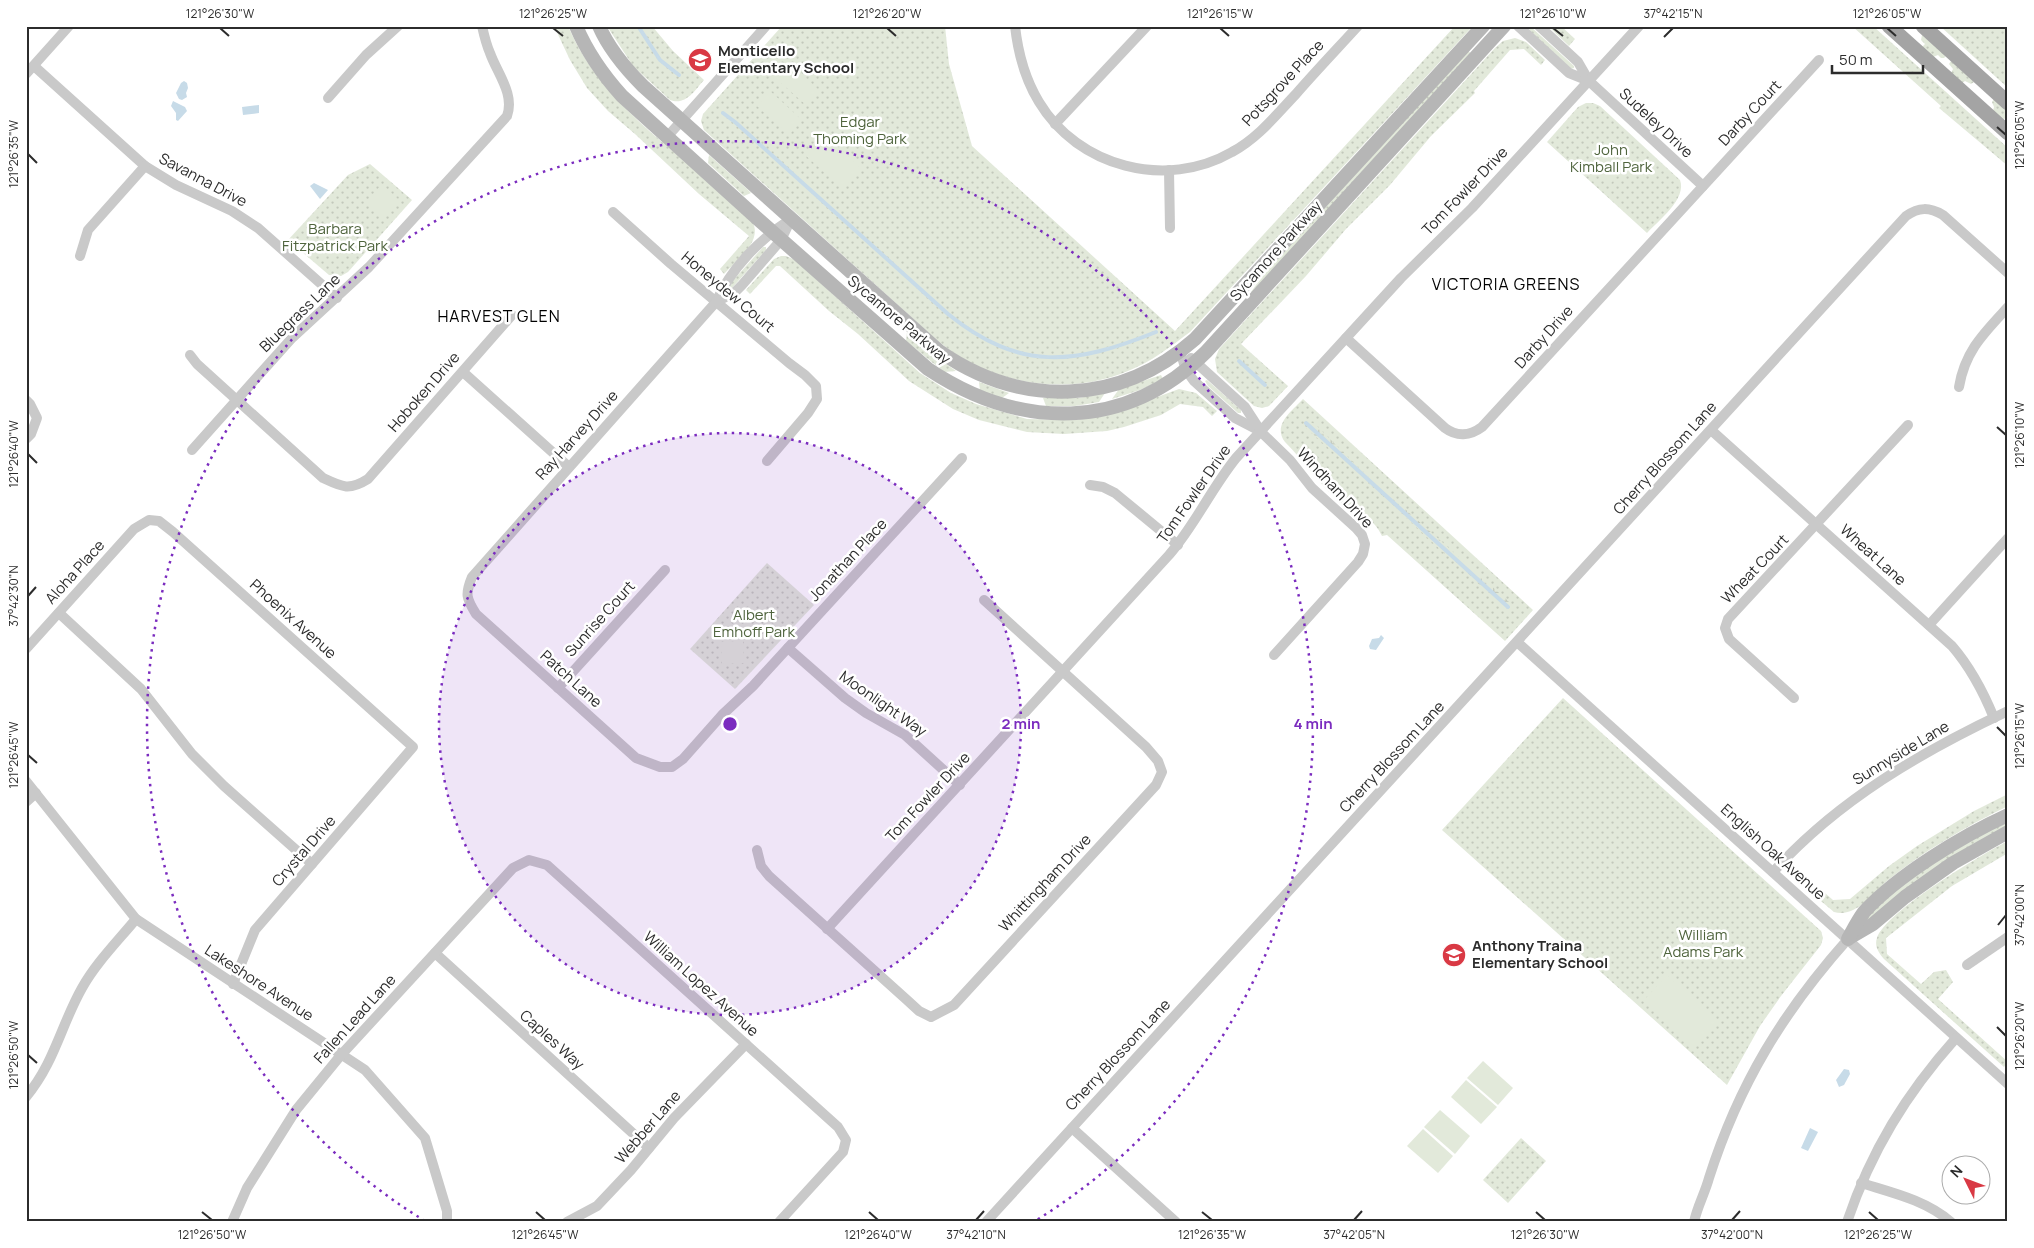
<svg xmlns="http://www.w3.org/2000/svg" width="2034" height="1248" font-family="Manrope,sans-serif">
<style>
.green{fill:url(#green-dots)}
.wetland{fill:url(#wetland-marsh)}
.pitch{fill:#e2e9da}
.water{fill:#c7dbe8}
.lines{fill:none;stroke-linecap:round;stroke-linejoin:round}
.stream{stroke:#c7dbe8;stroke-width:4}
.street{stroke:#c9c9c9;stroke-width:10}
.secondary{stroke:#b6b6b6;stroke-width:14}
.primary{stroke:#a4a4a4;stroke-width:15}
.ticks{fill:none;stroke:#2c2c2c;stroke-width:2}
.ring{fill:none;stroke:#7b2cbf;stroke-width:2.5;stroke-dasharray:2.5 5}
.labels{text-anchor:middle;stroke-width:5;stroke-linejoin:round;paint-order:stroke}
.poi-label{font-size:15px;font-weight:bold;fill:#2c2c2c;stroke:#fff;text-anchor:start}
.street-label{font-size:15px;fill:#2c2c2c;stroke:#fff}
.park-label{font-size:15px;fill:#4f643d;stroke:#fff}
.neighbourhood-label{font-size:16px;letter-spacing:1px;fill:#000;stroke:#fff}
.centre{fill:#7b2cbf;stroke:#fff;stroke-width:2.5}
.ring-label{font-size:15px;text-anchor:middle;font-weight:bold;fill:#7b2cbf;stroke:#fff;stroke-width:5;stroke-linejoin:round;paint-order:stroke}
.neatline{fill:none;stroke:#2c2c2c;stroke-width:2}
.ticks-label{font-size:12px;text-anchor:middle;fill:#2c2c2c}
</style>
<defs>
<pattern id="green-dots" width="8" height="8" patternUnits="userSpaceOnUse" patternTransform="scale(1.25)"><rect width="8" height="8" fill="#e2e9da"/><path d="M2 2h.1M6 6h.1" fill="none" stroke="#c2c8bb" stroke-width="1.8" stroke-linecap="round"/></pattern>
<pattern id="wetland-marsh" width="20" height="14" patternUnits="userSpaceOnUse" patternTransform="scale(1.25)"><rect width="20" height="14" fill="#e2e9da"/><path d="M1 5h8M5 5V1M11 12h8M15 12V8" fill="none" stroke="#c2c8bb"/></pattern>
</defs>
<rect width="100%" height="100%" fill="#fff"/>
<g class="green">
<path d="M554 26H568C605 113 691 157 753 223 762 242 736 261 724 274L720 269 749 236 699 194 635 134 608 111 587 88 570 60Z"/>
<path d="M607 26H652L673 51 704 80C695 90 686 106 670 100L633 66Z"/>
<path d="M782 26H945L949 64 972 146 1175 331 1455 26H1473L1190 332C1170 347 1151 362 1128 371 1074 394 1009 387 959 356 948 350 938 341 929 333L704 130 701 121 703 114Z"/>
<path d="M1530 26 1574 66V68L1571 69 1529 30Z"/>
<path d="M1548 26H1561L1575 39 1569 46Z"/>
<path d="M1852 26H1873L2008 148V166L1939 108 1941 106Z"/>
<path d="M1940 26H2008V88Z"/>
<path d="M1922 35 1946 56 1944 58H1941L1938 55 1933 57 1922 47 1925 44 1921 40Z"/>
<path d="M1515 38 1526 42 1545 60 1541 65 1524 49 1510 50 1474 91 1475 93 1431 136 1390 185 1346 229 1306 276 1241 344 1288 386 1269 406 1262 408 1254 406 1217 372 1215 359 1219 349 1495 48 1503 41Z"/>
<path d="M1467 50 1473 55 1254 294 1251 292 1263 275Z"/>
<path d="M1951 61 1974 82 1971 84 1965 81 1962 83 1951 73 1953 69 1949 64Z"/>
<path d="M1994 99 2008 112V118L2003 119 1993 111 1994 107 1992 102Z"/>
<path d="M1586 103H1593L1600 106 1680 180C1687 199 1659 220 1647 233L1547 142 1578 107Z"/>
<path d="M709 155 746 188 751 193 744 196 708 163Z"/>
<path d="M370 164 412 200 348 272 341 276 329 275 288 240 348 175Z"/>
<path d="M763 247H766V250L732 288H729V285Z"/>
<path d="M781 256H786L795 260 920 373 951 393 976 404 1027 419 1077 420 1114 413 1179 389 1196 393 1217 411 1212 416 1203 407 1180 404 1161 415 1124 427 1107 431 1064 434 1027 432 979 420 953 409 909 381 858 334 829 311 780 266H776L750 294 746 290 774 259Z"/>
<path d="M907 332 929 352 956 371 944 372 906 341Z"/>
<path d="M1161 375 1163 379 1140 390 1112 399 1119 389Z"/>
<path d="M1207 380 1241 410V413H1238L1208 386 1205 381Z"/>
<path d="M979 382 1009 393 1002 398 980 391Z"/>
<path d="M1105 393 1099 402 1075 406H1046L1043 398H1079Z"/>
<path d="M1303 399 1533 610 1505 641 1387 535 1382 536C1373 517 1365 520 1350 510 1324 492 1307 464 1285 442 1272 425 1292 411 1303 399Z"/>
<path d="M767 563 814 605 735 689 690 649Z"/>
<path d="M1563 698 1821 931 1823 938 1821 945 1781 996 1760 1026 1727 1085 1442 830Z"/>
<path d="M2008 794V806C1965 827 1924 851 1887 881 1872 894 1856 918 1834 912L1803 886 1810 880 1833 900 1850 899 1889 866 1917 846 1974 811Z"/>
<path d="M2008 819V828L1871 922 1864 918 1918 872Z"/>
<path d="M2008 841V853L1952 886 1886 938 1887 954 1921 984 1934 972 1946 970 1953 982 1938 999 2008 1062 2004 1067 1884 959C1879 953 1874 946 1877 938 1885 912 1982 854 2008 841Z"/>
<path d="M1521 1138 1546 1161 1508 1203 1483 1180Z"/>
</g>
<g class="wetland">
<path d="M1240 359 1246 361 1265 381 1267 383 1264 387 1247 374 1238 362Z"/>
<path d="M1307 421 1315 424 1360 469 1505 598 1510 603 1507 608 1498 604 1460 565 1446 555 1394 506 1307 429 1304 424Z"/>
</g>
<g class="pitch">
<path d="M786 61 819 90 806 105 773 76Z"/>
<path d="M770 91 802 120 789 135 757 106Z"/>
<path d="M823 133 861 168 843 189 804 154Z"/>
<path d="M1609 152 1626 167 1611 183 1594 168Z"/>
<path d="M382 184 399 200 384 217 367 201Z"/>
<path d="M743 641 744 663 722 664 721 642Z"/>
<path d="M1667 975 1719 1021 1694 1048 1643 1001Z"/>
<path d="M1483 1061 1513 1088 1498 1105 1467 1078Z"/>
<path d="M1466 1080 1497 1107 1481 1124 1451 1097Z"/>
<path d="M1440 1110 1470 1136 1455 1154 1424 1127Z"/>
<path d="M1423 1129 1453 1156 1438 1173 1407 1146Z"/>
</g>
<g class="water">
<path d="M184 81 187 83 188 88 186 93 187 97 182 100 179 99 176 93 181 83Z"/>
<path d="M173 101 185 107 187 111 178 121 176 120V113L171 106Z"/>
<path d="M259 105V113L243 115 242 107Z"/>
<path d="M314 183 328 190 320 199 310 186Z"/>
<path d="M1381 635 1384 638 1376 650 1370 649 1369 646 1372 639 1379 638Z"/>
<path d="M1844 1069 1849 1070 1850 1074 1844 1085 1839 1087 1836 1080Z"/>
<path d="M1810 1128 1818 1132 1808 1151 1801 1148Z"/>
</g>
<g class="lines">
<g class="stream">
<path d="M638 26 660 60 679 75"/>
<path d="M723 113 735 122 948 314C1020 372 1074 365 1156 332"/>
<path d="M1239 361 1265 385"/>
<path d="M1306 423 1508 607"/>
</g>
<g class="street">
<path d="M1015 26C1018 53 1025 79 1039 102 1078 167 1166 190 1232 152 1258 138 1276 115 1296 94 1316 71 1337 49 1358 26"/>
<path d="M1518 26 1569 73 1589 81"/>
<path d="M1539 26 1578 62 1589 81 1703 186"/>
<path d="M34 66 145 166 176 185 232 211 258 228 337 298"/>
<path d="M26 74 69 26"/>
<path d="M328 98 366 55 398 26"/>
<path d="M1055 124 1147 26"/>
<path d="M667 137 766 26"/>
<path d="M1169 170 1170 228"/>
<path d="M613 212 671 264 789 363 805 375 816 386 817 399 808 413 767 461"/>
<path d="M791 219C760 239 731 268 716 302L472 577C465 594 466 598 476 614L636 758 660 767H672L683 759 722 715 753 686 962 458"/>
<path d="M80 256 88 230 145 166"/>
<path d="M716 302 735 292 742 285 781 240 791 219"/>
<path d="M1346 338 1445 428C1457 437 1470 436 1482 427L1819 60"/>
<path d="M1180 351 1186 370 1194 381 1235 418 1260 431 1290 460 1312 488 1356 528 1362 535 1365 544 1363 554 1358 562 1274 655"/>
<path d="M190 355 197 364 323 478C342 487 349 491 368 479L512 315"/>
<path d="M1191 358 1245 407 1260 430"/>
<path d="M463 372 569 467"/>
<path d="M1959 387C1965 351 1984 333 2008 307"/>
<path d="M26 400 30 404 37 418 31 434 26 439"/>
<path d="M1711 430 1952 646C1971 668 1983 691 1994 718"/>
<path d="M192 450 292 338 369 267 507 116C515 94 497 73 490 53 486 44 484 35 482 26"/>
<path d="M1090 485 1103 487 1115 493 1178 545"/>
<path d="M59 613 141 689 192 754 224 786 312 864"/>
<path d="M1929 625 2008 538"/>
<path d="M1517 642 2008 1084"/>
<path d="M788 648 845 698 866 713 905 735 960 785"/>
<path d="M26 649 134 529 149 520 159 521 173 532 413 747 255 930 233 984"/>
<path d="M558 688 665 570"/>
<path d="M1794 698 1729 639 1725 628 1728 619 1908 425"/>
<path d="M26 781 136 919 365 1070 425 1138 447 1211V1222"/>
<path d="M26 802 36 793"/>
<path d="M757 850 761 866 769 876 907 1000 919 1011 931 1017 954 1005 1156 785 1162 772 1158 761 1146 747 984 600"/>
<path d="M1773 872C1838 800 1921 752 2008 711"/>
<path d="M827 929 1169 555C1195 525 1211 489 1236 458L1401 278 1472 208 1639 26"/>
<path d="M435 953 649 1148"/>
<path d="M1967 965 2008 937"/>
<path d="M26 1097C55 1062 61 1025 82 988 96 963 117 942 136 919"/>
<path d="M1072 1128 1176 1222"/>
<path d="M1861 1183C1893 1193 1925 1200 1951 1222"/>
<path d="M232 1222 247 1188 296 1110 341 1055 513 868 529 860 547 865 838 1127 846 1140 843 1152 779 1222"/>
<path d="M567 1222 597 1206 631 1170 674 1118 746 1044"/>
<path d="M986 1222 1906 216C1919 207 1929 207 1943 215L2008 273"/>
<path d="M1694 1222C1697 1207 1705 1193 1709 1178 1739 1084 1783 1012 1848 939"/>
<path d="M1847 1222C1871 1151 1906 1094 1956 1038"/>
</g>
<g class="secondary">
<path d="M576 26C587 52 603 75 622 96L759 220 928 369C1020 430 1125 432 1206 352L1504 26"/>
<path d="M599 26C609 49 625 68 643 86L939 351C1021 408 1119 406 1195 339L1483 26"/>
<path d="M1849 938 1873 924 1905 897 1953 863 2008 832"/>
<path d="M1848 939C1853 930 1858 920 1864 912 1898 875 1962 836 2008 815"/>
</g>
<g class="primary">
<path d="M1889 26 2008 133"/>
<path d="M1923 26 2008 103"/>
</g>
</g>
<path class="ticks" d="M220 28 229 36M553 28 563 36M887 28 896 36M1220 28 1229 36M1553 28 1563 36M1887 28 1896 36M1664 37 1673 28M1997 127 2006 135M28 154 37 163M1997 427 2006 435M28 454 37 463M28 596 36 587M1997 727 2006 736M28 755 37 763M1998 925 2006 915M1997 1027 2006 1036M28 1055 37 1063M202 1212 212 1220M536 1212 545 1220M869 1212 878 1220M1202 1212 1212 1220M1536 1212 1545 1220M1869 1212 1878 1220M976 1220 984 1211M1354 1220 1362 1211M1732 1220 1740 1211"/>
<circle cx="730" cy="724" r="291" fill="#7b2cbf" fill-opacity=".12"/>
<g class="ring">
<circle cx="730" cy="724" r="291"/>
<path d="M425 1221A583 583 0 1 1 1035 1221"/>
</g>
<defs>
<g id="school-disc" transform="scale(1.25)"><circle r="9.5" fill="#d93944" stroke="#fff"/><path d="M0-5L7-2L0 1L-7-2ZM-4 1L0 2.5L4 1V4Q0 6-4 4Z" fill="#fff"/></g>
</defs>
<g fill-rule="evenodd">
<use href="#school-disc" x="700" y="60"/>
<use href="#school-disc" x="1454" y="955"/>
</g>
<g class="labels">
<g class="poi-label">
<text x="718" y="56">Monticello<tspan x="718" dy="17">Elementary School</tspan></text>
<text x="1472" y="951">Anthony Traina<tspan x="1472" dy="17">Elementary School</tspan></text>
</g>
<g class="street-label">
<text transform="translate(1283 83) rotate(-47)" y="5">Potsgrove Place</text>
<text transform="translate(1750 113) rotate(-47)" y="5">Darby Court</text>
<text transform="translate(1656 123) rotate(43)" y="5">Sudeley Drive</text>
<text transform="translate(203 180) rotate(28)" y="5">Savanna Drive</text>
<text transform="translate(1465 191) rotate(-46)" y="5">Tom Fowler Drive</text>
<text transform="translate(1276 251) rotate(-48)" y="5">Sycamore Parkway</text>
<text transform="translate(728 292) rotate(40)" y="5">Honeydew Court</text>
<text transform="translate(300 313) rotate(-44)" y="5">Bluegrass Lane</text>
<text transform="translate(899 320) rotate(40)" y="5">Sycamore Parkway</text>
<text transform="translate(1544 337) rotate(-48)" y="5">Darby Drive</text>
<text transform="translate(424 392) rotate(-49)" y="5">Hoboken Drive</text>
<text transform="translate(577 435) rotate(-48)" y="5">Ray Harvey Drive</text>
<text transform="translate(1665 458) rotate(-48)" y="5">Cherry Blossom Lane</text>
<text transform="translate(1335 488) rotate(47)" y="5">Windham Drive</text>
<text transform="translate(1194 494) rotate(-55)" y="5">Tom Fowler Drive</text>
<text transform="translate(1873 555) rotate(42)" y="5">Wheat Lane</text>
<text transform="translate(848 560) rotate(-47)" y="5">Jonathan Place</text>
<text transform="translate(1755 569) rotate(-46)" y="5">Wheat Court</text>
<text transform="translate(75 572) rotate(-48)" y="5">Aloha Place</text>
<text transform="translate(293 619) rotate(42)" y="5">Phoenix Avenue</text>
<text transform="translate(600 619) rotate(-48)" y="5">Sunrise Court</text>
<text transform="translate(571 679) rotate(42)" y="5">Patch Lane</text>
<text transform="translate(883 704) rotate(35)" y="5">Moonlight Way</text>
<text transform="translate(1901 753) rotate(-31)" y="5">Sunnyside Lane</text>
<text transform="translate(1392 757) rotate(-47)" y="5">Cherry Blossom Lane</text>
<text transform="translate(928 797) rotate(-47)" y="5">Tom Fowler Drive</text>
<text transform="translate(304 851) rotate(-49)" y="5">Crystal Drive</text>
<text transform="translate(1773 852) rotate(42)" y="5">English Oak Avenue</text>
<text transform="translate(1045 883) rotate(-47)" y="5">Whittingham Drive</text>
<text transform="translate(259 983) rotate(33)" y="5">Lakeshore Avenue</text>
<text transform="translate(701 984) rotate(42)" y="5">William Lopez Avenue</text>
<text transform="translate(355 1019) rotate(-48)" y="5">Fallen Lead Lane</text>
<text transform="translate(552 1040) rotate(42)" y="5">Caples Way</text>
<text transform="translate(1118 1055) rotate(-47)" y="5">Cherry Blossom Lane</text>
<text transform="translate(648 1127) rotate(-49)" y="5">Webber Lane</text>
</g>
<g class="park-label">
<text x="860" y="127">Edgar<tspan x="860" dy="17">Thoming Park</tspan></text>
<text x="1611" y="155">John<tspan x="1611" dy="17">Kimball Park</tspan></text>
<text x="335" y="234">Barbara<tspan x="335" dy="17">Fitzpatrick Park</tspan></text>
<text x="754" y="620">Albert<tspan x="754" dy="17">Emhoff Park</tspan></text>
<text x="1703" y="940">William<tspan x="1703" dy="17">Adams Park</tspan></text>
</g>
<g class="neighbourhood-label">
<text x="1506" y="290">VICTORIA GREENS</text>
<text x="499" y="322">HARVEST GLEN</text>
</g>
</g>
<circle cx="730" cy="724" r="8" class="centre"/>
<g class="ring-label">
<text x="1021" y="729">2 min</text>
<text x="1313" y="729">4 min</text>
</g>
<rect width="2034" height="1248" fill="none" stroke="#ffffff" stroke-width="55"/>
<g transform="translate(1966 1180) rotate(312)"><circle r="24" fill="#ffffff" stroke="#ababab"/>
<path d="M0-4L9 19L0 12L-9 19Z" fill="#d93944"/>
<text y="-8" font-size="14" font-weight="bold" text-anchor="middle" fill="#2c2c2c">N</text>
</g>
<path d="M1832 65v8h91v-8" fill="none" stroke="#2c2c2c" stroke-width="2.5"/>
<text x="1839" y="65" font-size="15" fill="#2c2c2c" stroke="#ffffff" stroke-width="4" paint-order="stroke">50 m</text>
<rect x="28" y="28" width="1978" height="1192" class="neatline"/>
<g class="ticks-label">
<text x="220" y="18">121°26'30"W</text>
<text x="553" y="18">121°26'25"W</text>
<text x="887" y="18">121°26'20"W</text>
<text x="1220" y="18">121°26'15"W</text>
<text x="1553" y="18">121°26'10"W</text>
<text x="1673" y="18">37°42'15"N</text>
<text x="1887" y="18">121°26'05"W</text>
<text transform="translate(2020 135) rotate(-90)" y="4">121°26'05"W</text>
<text transform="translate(14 154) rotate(-90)" y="4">121°26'35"W</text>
<text transform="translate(2020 435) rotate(-90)" y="4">121°26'10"W</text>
<text transform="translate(14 454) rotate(-90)" y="4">121°26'40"W</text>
<text transform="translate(14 596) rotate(-90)" y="4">37°42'30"N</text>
<text transform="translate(2020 736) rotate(-90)" y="4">121°26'15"W</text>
<text transform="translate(14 755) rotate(-90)" y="4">121°26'45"W</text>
<text transform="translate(2020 915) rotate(-90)" y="4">37°42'00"N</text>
<text transform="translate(2020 1036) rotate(-90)" y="4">121°26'20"W</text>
<text transform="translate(14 1055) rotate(-90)" y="4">121°26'50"W</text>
<text x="212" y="1239">121°26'50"W</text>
<text x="545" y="1239">121°26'45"W</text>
<text x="878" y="1239">121°26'40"W</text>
<text x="976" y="1239">37°42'10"N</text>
<text x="1212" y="1239">121°26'35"W</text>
<text x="1354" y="1239">37°42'05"N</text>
<text x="1545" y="1239">121°26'30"W</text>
<text x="1732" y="1239">37°42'00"N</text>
<text x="1878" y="1239">121°26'25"W</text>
</g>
</svg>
